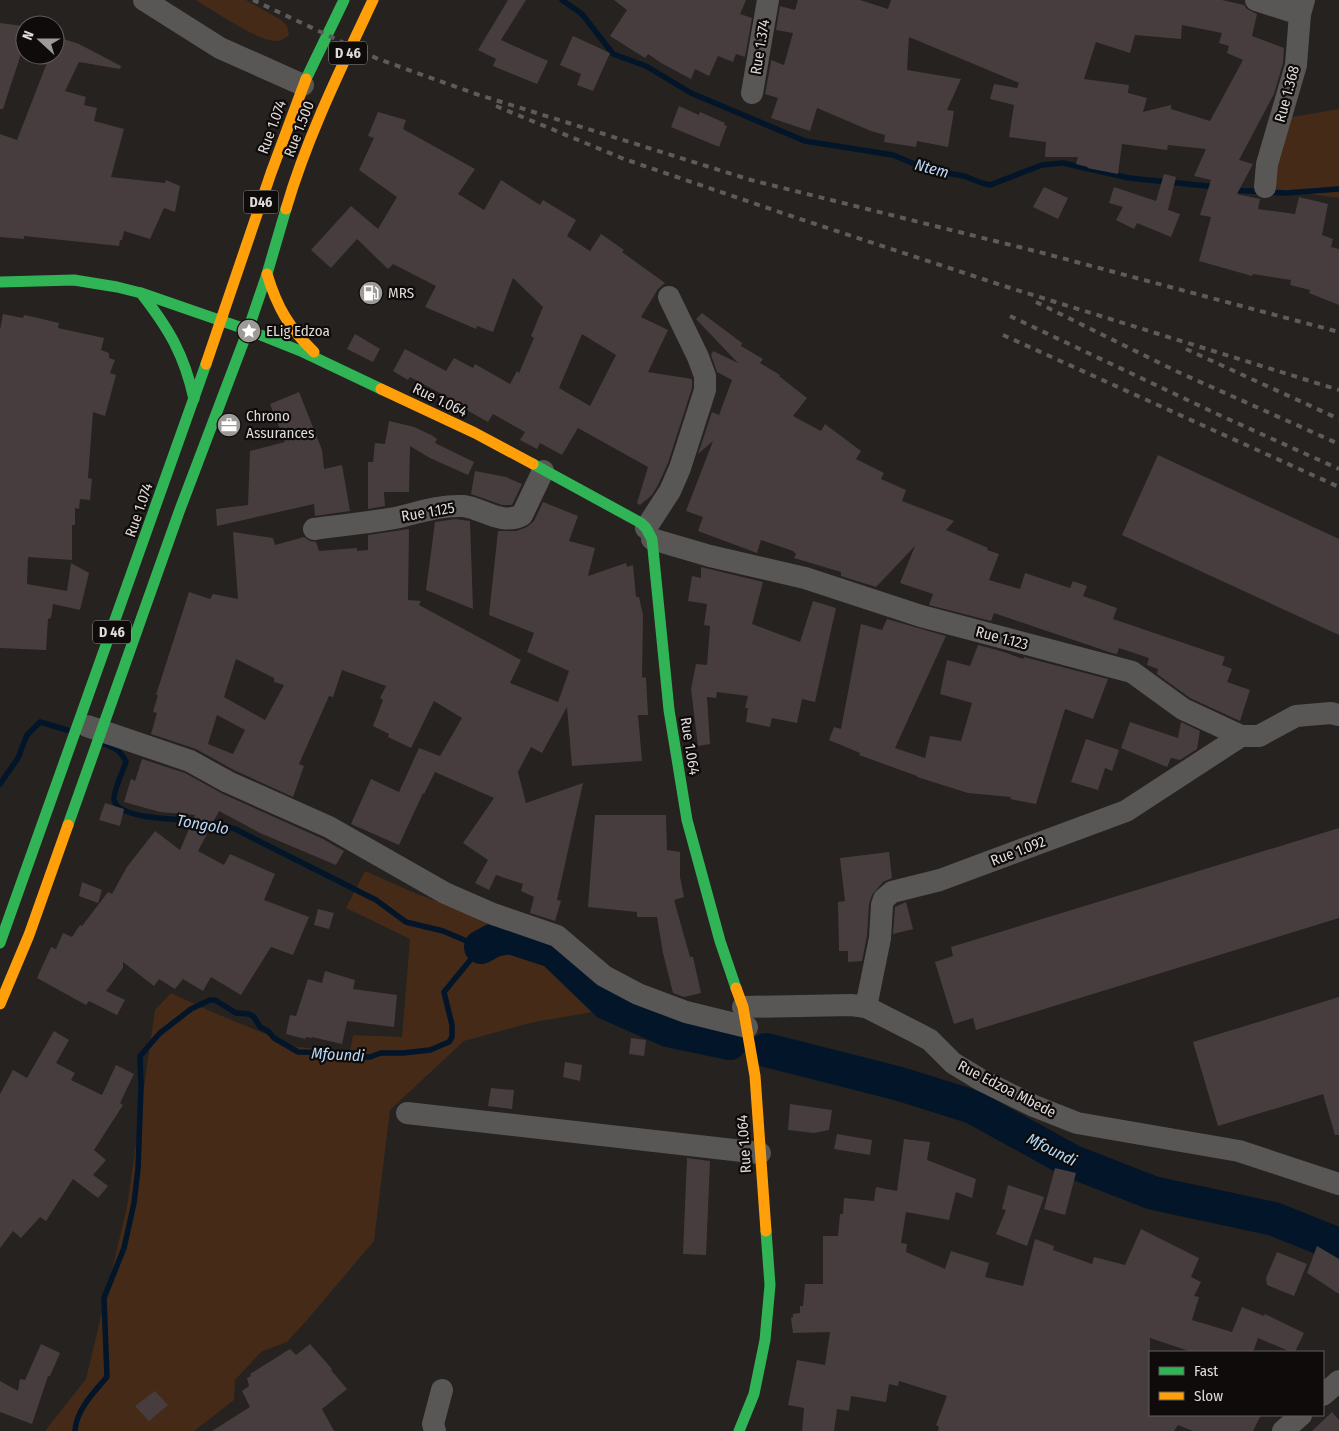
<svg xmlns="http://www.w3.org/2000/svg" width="1339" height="1431" font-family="'Fira Sans Condensed',sans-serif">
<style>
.green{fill:#452a18}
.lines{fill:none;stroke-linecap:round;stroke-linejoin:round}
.stream{stroke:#031528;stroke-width:5.5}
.river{stroke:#031528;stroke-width:34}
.building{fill:#473d3f;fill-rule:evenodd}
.street{stroke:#595756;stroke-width:22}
.fast{stroke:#30b455;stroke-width:11}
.slow{stroke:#ff9f0a;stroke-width:11}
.rail{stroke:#5e5c5b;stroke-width:4;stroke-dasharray:6 6;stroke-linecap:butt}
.labels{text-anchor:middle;stroke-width:4.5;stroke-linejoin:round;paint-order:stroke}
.shield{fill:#0e0b0a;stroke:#a09d9b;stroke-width:1}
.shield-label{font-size:14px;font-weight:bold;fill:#dedbd9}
.street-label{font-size:15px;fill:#dedbd9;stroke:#0e0b0a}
.poi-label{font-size:15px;fill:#dedbd9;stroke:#0e0b0a;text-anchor:start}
.water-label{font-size:16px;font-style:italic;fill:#b6d9fa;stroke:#0e0b0a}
</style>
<rect width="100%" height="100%" fill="#252220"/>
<g class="green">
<path d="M195 0H246L281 20 287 26 289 35C284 39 281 41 275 41 256 40 213 10 195 0Z"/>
<path d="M1339 109V198L1296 192 1273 193 1275 169 1292 117Z"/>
<path d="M365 871 417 894 560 946 614 992 612 1012H593L534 1022 464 1041 390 1110 374 1241 307 1320 287 1342 261 1352 235 1380 234 1400 194 1431H45L86 1379 127 1207 155 1010 171 993 210 1011 297 1047 350 1051 353 1035 402 1037 410 939 346 908Z"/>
</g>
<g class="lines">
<g class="stream">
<path d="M562 0 582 14 613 54 646 66 691 93 805 141 893 155 929 170 964 176 982 183 990 185 1042 165 1063 163 1129 178 1217 187"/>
<path d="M1231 190 1286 193 1339 189"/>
<path d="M0 784 18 758 27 735 40 722 67 730"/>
<path d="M75 1431C76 1410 94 1392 107 1377L104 1298 124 1248 134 1203 138 1169 141 1087 140 1056 160 1033 191 1009 210 1000H215L236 1013 249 1014 254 1017 260 1027 268 1031 274 1038 298 1052 353 1053 361 1057H370L381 1053H403L430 1050 449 1042 452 1037V1025L444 992 481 947 443 931 406 922 376 900 235 829C228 827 220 824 213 822 194 819 119 822 114 800 113 791 123 771 126 762 121 751 115 748 104 744"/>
</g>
<g class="river">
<path d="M481 947 494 940 510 937 553 951 607 1003 668 1030 730 1043"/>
<path d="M766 1050 900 1084 973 1107 1071 1161 1153 1193 1274 1219 1339 1245"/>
</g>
</g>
<g class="building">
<path d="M508 0H526L501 40 548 61 537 84 493 66 496 59 478 50Z"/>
<path d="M614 0H746L740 14 752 18 745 57 736 54 733 62 718 56 709 76 695 69 691 79 661 63 648 54 645 58 610 36 627 10Z"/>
<path d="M798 0H860L888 9 891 0H1222L1244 5 1247 9 1257 14 1252 36 1284 48 1283 63 1274 94 1239 160 1253 164 1237 194 1260 199 1258 209 1295 214 1299 197 1328 204 1322 235 1333 239 1331 247 1339 249V305L1309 293 1310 290 1290 285 1291 280 1253 274 1252 276 1199 261 1211 217 1200 215 1211 180 1194 176 1206 149 1168 145 1167 150 1122 144 1118 174 1087 168 1088 167 1076 164 1078 157H1045L1046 142 1009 137 1014 105 990 99 994 84 1017 88 1019 83 909 37 907 70 961 79 947 110 954 111 948 147 917 141 916 147 884 142 885 135 871 131 817 108 810 131 771 118 778 98 765 94 771 62V60L784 65 793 33 776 30 780 6 795 10ZM1182 25 1222 33 1219 43 1229 46 1227 53 1243 60 1210 121 1171 109V105L1143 112 1147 98 1128 93 1129 85 1084 79 1096 42 1130 53 1135 35 1181 39Z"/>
<path d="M0 23 23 26 19 50 22 51 3 109H0Z"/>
<path d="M55 36 79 44 121 66 120 69 79 62 65 91 86 97 84 105 97 108 94 121 124 129 111 177 165 183 166 180 180 186 175 212 164 208 150 239 124 231 122 240H120L119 246 24 236V239L0 237V134L17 140 50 55H55Z"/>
<path d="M573 36 610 53 593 91 577 85 581 74 560 65Z"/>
<path d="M679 106 699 115 700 112 725 123 724 125 727 126 719 147 671 127Z"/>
<path d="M378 112 406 120 403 129 475 169 458 194 484 210 501 180 540 205 543 200 576 220 567 236 590 251 601 234 624 250 622 252 665 283 658 289 641 317 668 330 648 372 692 379V388L668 463 658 485 652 495 640 505 637 503 648 467 578 428 562 455 540 443 537 449 520 440 525 432 493 414 488 422 454 403 455 401 410 377 408 380 393 371 405 349 446 371 454 358 473 368 475 364 510 384 517 371 519 373 534 338 531 336 543 307 513 278 493 332 477 326 476 329 425 307 436 286 393 264 388 269 357 239 331 268 311 250 351 206 378 229 397 197 359 170 374 138 368 136ZM582 334 616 355 590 406 559 388Z"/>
<path d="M1164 174 1176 177 1168 210 1180 214 1171 237 1137 223 1134 229 1116 220 1123 207 1109 203 1114 187 1156 201Z"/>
<path d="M1044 187 1068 198 1058 219 1033 207Z"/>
<path d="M702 313 742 343 741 346 763 359 760 363 780 375 779 376 807 398 793 416 821 431 825 424 861 451 856 459 884 473 881 479 906 490 902 501 954 521 946 530 988 548 987 550 999 554 989 580 1020 589 1025 573 1070 588 1073 581 1087 586 1083 596 1117 608 1113 619 1225 657 1222 665 1232 669 1227 682 1250 690 1240 721 1190 698 1157 674 1158 669 1147 665 1149 658 1119 648 1117 654 1112 653 994 613 991 621 929 605 933 594 900 583 915 546 876 587 841 576V572L794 558 796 554 793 551 761 540 757 553 698 531 703 517 686 511 713 441 698 454 712 412 719 415 732 380 717 372 711 355 713 351 738 363 696 319Z"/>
<path d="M3 314 23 318 24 315 38 318 59 323 58 328 104 338 101 350 109 353V358L115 360 110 373 116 375 105 416 93 412 88 478 92 479 90 500 80 499 79 509 75 508V525H72V560L28 557 27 584 67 591 71 563 89 573 80 610 53 604 51 618 48 619 46 650 0 648V330Z"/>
<path d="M355 334 380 349 373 362 347 349Z"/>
<path d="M299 392 322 450 324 469 342 465 350 511 315 516 314 504 217 526 216 509 248 505 250 451 285 442 270 404Z"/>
<path d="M389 421 414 427 431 435 437 439 435 443 474 462 468 475 430 458 410 446 409 492H384L385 506 368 509V462H373L375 443 385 444Z"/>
<path d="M1158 455 1339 539V635L1122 535Z"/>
<path d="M475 471 506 477 522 484 512 505H502L471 494Z"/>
<path d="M543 502 578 516 569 541 595 548 588 576 626 563 627 567 633 565 636 597H639L643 615 642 677 646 678 648 715H638L642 761 572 766 567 707 542 753 531 747 518 772 526 803 583 783 557 900 561 901 555 921 530 913 534 897 521 891 523 884 496 875 489 890 475 883 488 860 463 843 494 798 435 772 424 794 423 793 399 845 351 824 371 779 399 792 419 748 440 756 462 718 434 701 411 748 388 737 389 734 373 726 383 700 380 698 386 686 342 670 333 697 329 696 299 764 304 766 293 797 234 770 196 749 151 734 157 713 153 712 158 695H156L189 592 210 599 213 594 238 599 233 532 273 538 275 545 304 537 310 541 316 542 319 551 357 548V551L368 550V535L409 529 408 600 421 601 419 605 521 660 510 683 558 702 569 671 527 652 534 633 489 615 498 531H516L527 527 534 521ZM236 659 274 678V682L284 685 265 720 224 697ZM217 715 245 730 233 754 208 744Z"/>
<path d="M455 519 470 521 473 609 426 590 435 522Z"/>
<path d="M701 567 763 582 752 624 800 642 813 601 836 608 815 702 802 699 797 723 772 718 770 727 746 722 748 708H745L748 696 717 692 716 698 707 697 710 744 698 746 691 689 696 664 707 665 710 626 704 625 707 604 688 601 692 576 701 578Z"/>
<path d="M887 619 946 636 895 748 925 758 930 736 961 741 972 703 940 694 947 660 970 666 978 645 1004 652 1023 659 1024 657 1108 679 1093 719 1065 709 1036 804 1010 799 1011 797 968 793 917 777V776L859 755 860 753 829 740 834 727 841 729 861 624 882 630Z"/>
<path d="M1130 722 1178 738 1181 722 1200 731 1197 749 1180 760 1171 758 1167 767 1121 748Z"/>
<path d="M1086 739 1119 750 1112 771 1105 768 1098 790 1071 782Z"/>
<path d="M142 759 185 773 223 794 323 839 344 851 336 865 260 833 219 811 198 851 224 865 230 854 275 874 264 900 309 917 293 955 271 947 241 995 211 977 203 991 183 979 175 989 159 979 154 986 123 962V968L106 991 125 1000 117 1015 89 1001 86 1005 37 978 51 947 56 949 63 933 72 937 80 925 82 926 108 892 112 894 127 867 155 831 180 850 195 815 160 812 124 802 131 779 135 781Z"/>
<path d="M105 803 124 809 120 826 99 820Z"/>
<path d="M595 815H666L667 850 680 852V877L684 897 674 900 690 957H693L701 993 684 997 673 993 663 953 657 917H637V912L588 907Z"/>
<path d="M1339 828V918L976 1030 973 1018 954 1024 935 962 953 956 951 947Z"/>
<path d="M889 852 892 878 883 882 872 895 869 904 867 936 862 961 848 962V951H839L838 902 845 901 840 858Z"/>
<path d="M82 882 102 890 98 903 79 896Z"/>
<path d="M906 902 913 929 893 934 895 907Z"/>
<path d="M318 909 334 913 329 929 314 925Z"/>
<path d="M325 971 355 980 353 989 397 995 394 1027 347 1021 342 1044 312 1037V1038L306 1037 305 1039 286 1034 290 1015 296 1016 308 979 322 983Z"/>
<path d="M1339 997V1135H1335L1323 1094 1218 1126 1193 1042Z"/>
<path d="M54 1031 69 1040 56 1063 75 1073 71 1080 102 1095 116 1065 134 1074 120 1103 123 1105 94 1150 106 1160 93 1175 108 1186 98 1198 73 1179 46 1221 40 1217 21 1238 13 1231 0 1248V1094L13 1070 27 1078Z"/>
<path d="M631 1038 646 1040 644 1056 629 1054Z"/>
<path d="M565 1062 582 1065 580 1081 563 1077Z"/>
<path d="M491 1088 514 1090 512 1109 488 1106Z"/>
<path d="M790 1104 832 1110 829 1130 814 1133 788 1130Z"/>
<path d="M837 1134 872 1140 870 1155 834 1149Z"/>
<path d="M904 1139 930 1142 927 1160 976 1179 972 1198 956 1192 949 1220 906 1212 901 1243 907 1244 906 1252 945 1269 951 1251 989 1263 985 1277 1023 1286 1035 1239 1054 1246 1053 1250 1092 1264 1094 1257 1125 1265 1141 1229 1199 1258 1191 1277 1201 1282 1194 1296 1199 1297 1192 1320 1232 1332 1242 1307 1264 1316 1265 1314 1304 1333 1295 1352H1291L1258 1338 1253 1352H1192L1150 1338V1415H1261L1253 1431H1193L1178 1425 1174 1431H938L939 1427 936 1425 947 1396 899 1381 898 1386 889 1384 886 1402 851 1396 849 1411 837 1409 834 1431H802L804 1408 788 1405 797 1360 825 1365 830 1332 793 1333 791 1318 793 1317V1314L800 1313V1306H803L805 1284H823V1236H838L840 1214H843L844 1198 874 1201 876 1187 897 1191Z"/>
<path d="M687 1158 710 1161 706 1255 683 1254Z"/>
<path d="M1055 1168 1076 1173 1065 1215 1044 1209Z"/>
<path d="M1008 1185 1044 1197 1027 1246 996 1234 1006 1210 1002 1209Z"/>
<path d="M1317 1246 1339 1259V1294L1307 1273Z"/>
<path d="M1277 1252 1307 1264 1294 1296 1267 1285 1266 1278Z"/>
<path d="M41 1344 60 1353 50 1376H48L32 1424 0 1412V1381L18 1391 20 1379 25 1380Z"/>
<path d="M310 1344 332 1369 331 1370 347 1389 322 1409 334 1431H212L250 1407 242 1391 249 1386 247 1378 251 1376 250 1374 290 1349 296 1355Z"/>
<path d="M155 1391 168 1405 149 1421 135 1406Z"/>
<path d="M1332 1412 1339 1420V1431H1312Z"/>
</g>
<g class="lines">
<g class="street">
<path d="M144 0 220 48 303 85"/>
<path d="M1256 0 1300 14"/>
<path d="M752 93 768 0"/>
<path d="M1265 187 1267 164 1296 65 1300 14 1304 0"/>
<path d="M646 528 670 491 680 468 705 390V376L698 357 669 297"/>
<path d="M314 529C341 525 368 523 395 518 417 513 439 505 463 506 482 508 502 526 522 515L543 471"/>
<path d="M652 539 710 556 805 578 921 616 1132 672 1183 709 1241 736H1259L1296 716 1331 713 1339 715"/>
<path d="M87 726 190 761 228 782 329 827 445 893 493 914 557 936 604 976 638 994 686 1012 747 1027"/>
<path d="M743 1007 851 1005 866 1007 917 1033 930 1040 953 1063 981 1080 1034 1106 1077 1123 1239 1151 1339 1184"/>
<path d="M866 1007 880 938 882 905 884 899 892 892 940 880 1126 811 1241 736"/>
<path d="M407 1113 760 1153"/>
<path d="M1323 1395 1339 1381"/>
<path d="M435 1431 433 1424 442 1390"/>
<path d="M1283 1431 1301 1415"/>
</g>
<g class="fast">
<path d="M306 79 344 0"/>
<path d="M0 282 74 280 117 287 141 293 248 330 303 352 381 389"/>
<path d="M141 293C169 329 184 354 194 399"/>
<path d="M533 464 641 523 646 528 652 539 669 710 687 820 720 941 736 988"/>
<path d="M68 825 179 512 248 330 267 274 286 209"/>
<path d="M0 943 206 364"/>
<path d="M739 1431 754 1394 765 1340 770 1285 766 1231"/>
</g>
<g class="slow">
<path d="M286 209C307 137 341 68 373 0"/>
<path d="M267 274C277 307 289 328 314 352"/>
<path d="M206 364 271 173 306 79"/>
<path d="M381 389 475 433 533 464"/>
<path d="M736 988 743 1007 755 1076 766 1231"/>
<path d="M0 1004 29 935 68 825"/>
</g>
<g class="rail">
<path d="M253 0 378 59 476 94 751 180 1039 252 1339 332"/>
<path d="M496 106 624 159 794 217 1004 286 1339 390"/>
<path d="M1036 302 1178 372 1339 444"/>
<path d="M1010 316 1217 414 1339 469"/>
<path d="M1003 335 1339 487"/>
<path d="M1186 349 1339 419"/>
</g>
</g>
<defs>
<g id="fuel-disc" transform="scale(1.25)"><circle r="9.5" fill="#9d9a98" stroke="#0e0b0a"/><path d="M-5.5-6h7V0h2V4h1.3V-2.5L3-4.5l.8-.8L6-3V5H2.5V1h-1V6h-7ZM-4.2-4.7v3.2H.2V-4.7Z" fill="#fff"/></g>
<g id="sight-disc" transform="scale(1.25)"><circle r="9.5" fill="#9d9a98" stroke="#0e0b0a"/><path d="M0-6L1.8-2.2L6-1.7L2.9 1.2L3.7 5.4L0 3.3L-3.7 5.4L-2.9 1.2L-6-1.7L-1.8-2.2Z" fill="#fff"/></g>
<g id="office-disc" transform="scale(1.25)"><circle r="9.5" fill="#9d9a98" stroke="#0e0b0a"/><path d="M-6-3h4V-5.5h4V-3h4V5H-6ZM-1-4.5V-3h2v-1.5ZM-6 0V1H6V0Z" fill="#fff"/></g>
</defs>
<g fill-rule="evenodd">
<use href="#fuel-disc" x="371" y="293"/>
<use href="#sight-disc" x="249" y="331"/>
<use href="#office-disc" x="229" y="425"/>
</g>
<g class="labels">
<g class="shield">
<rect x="329" y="41.5" width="38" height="23" rx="4"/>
<rect x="243.5" y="190.5" width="35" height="23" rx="4"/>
<rect x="93" y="620.5" width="38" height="23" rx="4"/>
</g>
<g class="shield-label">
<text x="348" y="58">D 46</text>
<text x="261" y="207">D46</text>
<text x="112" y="637">D 46</text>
</g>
<g class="street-label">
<text transform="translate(760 47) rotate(-81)" y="5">Rue 1.374</text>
<text transform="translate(1287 94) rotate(-75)" y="5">Rue 1.368</text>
<text transform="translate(272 127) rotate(-70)" y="5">Rue 1.074</text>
<text transform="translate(299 129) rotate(-69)" y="5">Rue 1.500</text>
<text transform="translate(440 400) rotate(26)" y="5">Rue 1.064</text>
<text transform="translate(139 510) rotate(-71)" y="5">Rue 1.074</text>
<text transform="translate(428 512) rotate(-10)" y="5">Rue 1.125</text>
<text transform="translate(1002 638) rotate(15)" y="5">Rue 1.123</text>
<text transform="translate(690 746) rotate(81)" y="5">Rue 1.064</text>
<text transform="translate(1018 851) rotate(-21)" y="5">Rue 1.092</text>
<text transform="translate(1007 1089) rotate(27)" y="5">Rue Edzoa Mbede</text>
<text transform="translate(744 1144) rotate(-94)" y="5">Rue 1.064</text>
</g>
<g class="poi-label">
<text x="388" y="298">MRS</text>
<text x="266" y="336">ELig Edzoa</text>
<text x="246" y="421">Chrono<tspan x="246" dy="17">Assurances</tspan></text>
</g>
<g class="water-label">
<text transform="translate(932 168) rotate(15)" y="6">Ntem</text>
<text transform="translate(203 824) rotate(10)" y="6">Tongolo</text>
<text transform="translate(338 1054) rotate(3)" y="6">Mfoundi</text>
<text transform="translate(1052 1149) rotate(27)" y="6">Mfoundi</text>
</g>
</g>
<rect x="1149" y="1351" width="175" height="65" fill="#0e0b0a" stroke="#615e5d"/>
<rect x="1159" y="1367" width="25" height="8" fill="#30b455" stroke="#615e5d"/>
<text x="1194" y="1376" font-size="15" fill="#dedbd9">Fast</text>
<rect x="1159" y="1392" width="25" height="8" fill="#ff9f0a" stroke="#615e5d"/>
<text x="1194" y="1401" font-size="15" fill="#dedbd9">Slow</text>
<g transform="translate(40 40) rotate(291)"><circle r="24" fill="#0e0b0a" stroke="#615e5d"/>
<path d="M0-4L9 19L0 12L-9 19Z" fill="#9d9a98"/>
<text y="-8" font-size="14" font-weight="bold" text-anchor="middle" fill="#dedbd9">N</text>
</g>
</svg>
